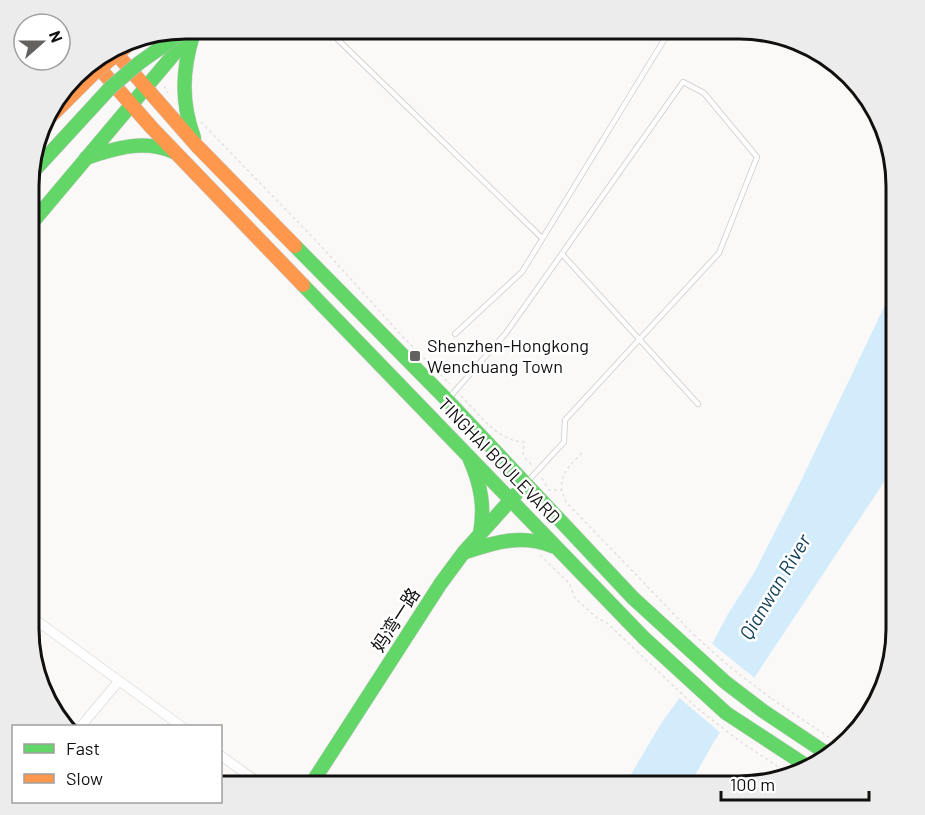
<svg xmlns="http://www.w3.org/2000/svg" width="925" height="815" font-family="Barlow,'Noto Sans SC',sans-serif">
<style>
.water{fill:#d2ecfc}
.pier{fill:#fbf9f8}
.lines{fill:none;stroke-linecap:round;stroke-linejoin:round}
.lane-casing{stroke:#cccbca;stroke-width:6}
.street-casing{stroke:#cccbca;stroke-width:10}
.fast-casing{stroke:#cccbca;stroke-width:15}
.slow-casing{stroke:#cccbca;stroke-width:15}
.path{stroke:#e2e1e1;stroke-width:1.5;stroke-dasharray:3 3;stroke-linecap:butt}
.lane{stroke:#fefefe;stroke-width:4.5}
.street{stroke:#fefefe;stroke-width:9}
.fast{stroke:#63d668;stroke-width:14}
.slow{stroke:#ff974d;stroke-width:14}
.fast-bridge-casing{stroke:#c1bbc3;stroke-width:15;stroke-linecap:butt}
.slow-bridge-casing{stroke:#c1bbc3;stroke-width:15;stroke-linecap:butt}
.path-bridge{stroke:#e2e1e1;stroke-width:1.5;stroke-dasharray:3 3;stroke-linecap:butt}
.fast-bridge{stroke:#63d668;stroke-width:14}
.slow-bridge{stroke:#ff974d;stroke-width:14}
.poi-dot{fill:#636261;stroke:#fff;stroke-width:2}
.labels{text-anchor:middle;stroke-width:5;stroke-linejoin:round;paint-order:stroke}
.poi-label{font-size:18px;fill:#11100f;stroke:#fff;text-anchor:start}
.street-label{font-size:18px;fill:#11100f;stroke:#fff}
.water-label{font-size:20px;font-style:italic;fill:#144159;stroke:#fff}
.rim{fill:none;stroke:#11100f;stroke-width:3}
</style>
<rect width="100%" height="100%" fill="#fbf9f8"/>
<path class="water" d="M896 282V464L762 666 712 745 689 786H624L662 722 694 678 728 614 754 573 799 485Z"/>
<path class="pier" d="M710 642 757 680 722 734 677 696 691 676Z"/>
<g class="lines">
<g class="lane-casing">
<g id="lane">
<path d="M327 29 542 238"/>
<path d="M562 254 698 404"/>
<path d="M455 334 522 272 667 35"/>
<path d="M448 399 506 333 683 82 704 93 757 157 719 253 565 420 564 442 527 482"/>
</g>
</g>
<g class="street-casing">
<g id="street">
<path d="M29 615 181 726"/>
<path d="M81 726 119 681"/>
<path d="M220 755 263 786"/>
</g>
</g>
<g class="fast-casing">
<g id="fast">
<path d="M193 35C182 71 181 102 194 138"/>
<path d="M86 158C116 148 144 139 174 152"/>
<path d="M31 224 195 29"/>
<path d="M295 246 447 400 633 598 725 682 763 711 829 755"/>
<path d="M303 285 644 638 726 713 810 768"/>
<path d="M470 460C481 485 485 507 480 534"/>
<path d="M466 552C495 542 522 534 552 546"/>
<path d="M310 786 441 583 464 552 516 494"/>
</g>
</g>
<g class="slow-casing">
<g id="slow">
<path d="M113 50 197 146 295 246"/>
<path d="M93 61 152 128 303 285"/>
</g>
</g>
<g class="path">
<path d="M164 86 168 93"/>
<path d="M201 122 320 245 403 337 450 384"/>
<path d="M461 396C479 414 497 441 524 442L523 458"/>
<path d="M582 453C566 469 555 479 566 502L694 635"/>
<path d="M525 458 532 465"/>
<path d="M542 478 547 487"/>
<path d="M548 490H561"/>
<path d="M540 555 569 583 575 598 597 618 607 623 698 709 741 742 792 776"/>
<path d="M772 699 836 742 846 744"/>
</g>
<use href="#lane" class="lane"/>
<use href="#street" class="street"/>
<use href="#fast" class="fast"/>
<use href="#slow" class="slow"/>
<g class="fast-bridge-casing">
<path id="fast-bridge" d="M31 174 111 87 139 63 187 29"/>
</g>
<g class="slow-bridge-casing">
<path id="slow-bridge" d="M43 124 96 71 139 36"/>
</g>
<path class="path-bridge" d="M694 635 730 667 772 699"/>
<use href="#fast-bridge" class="fast-bridge"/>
<use href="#slow-bridge" class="slow-bridge"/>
</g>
<rect class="poi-dot" x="409" y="350" width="12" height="12" rx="3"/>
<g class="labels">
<g class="poi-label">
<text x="427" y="352">Shenzhen-Hongkong<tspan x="427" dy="21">Wenchuang Town</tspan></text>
</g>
<g class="street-label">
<text transform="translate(499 461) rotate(46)" y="6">TINGHAI BOULEVARD</text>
<text transform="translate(396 620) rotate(-57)" y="6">妈湾一路</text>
</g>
<g class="water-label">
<text transform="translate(775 587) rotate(-59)" y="7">Qianwan River</text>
</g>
</g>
<path d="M0 0H925V815H0ZM186 39H739A147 147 0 0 1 886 186V629A147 147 0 0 1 739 776H186A147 147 0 0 1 39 629V186A147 147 0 0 1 186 39Z" fill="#ececec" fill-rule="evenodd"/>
<path class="rim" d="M186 39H739A147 147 0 0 1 886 186V629A147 147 0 0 1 739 776H186A147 147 0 0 1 39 629V186A147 147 0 0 1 186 39Z"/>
<rect x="12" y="725" width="210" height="78" fill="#ffffff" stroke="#a09f9f" stroke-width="1.5"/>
<rect x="24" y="744" width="30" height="9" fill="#63d668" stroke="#a09f9f" stroke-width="1.5"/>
<text x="66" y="755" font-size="18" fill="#11100f">Fast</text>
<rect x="24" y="774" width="30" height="9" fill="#ff974d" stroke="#a09f9f" stroke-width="1.5"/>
<text x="66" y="785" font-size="18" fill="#11100f">Slow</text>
<g transform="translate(42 42) rotate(69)"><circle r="28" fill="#ffffff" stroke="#a09f9f" stroke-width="1.5"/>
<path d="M0-4.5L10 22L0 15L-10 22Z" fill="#636261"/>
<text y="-9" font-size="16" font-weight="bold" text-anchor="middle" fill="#11100f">N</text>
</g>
<path d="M721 791v9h148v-9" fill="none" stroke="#11100f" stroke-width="3"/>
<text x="730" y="791" font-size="18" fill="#11100f" stroke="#ffffff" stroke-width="4.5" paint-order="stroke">100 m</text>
</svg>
